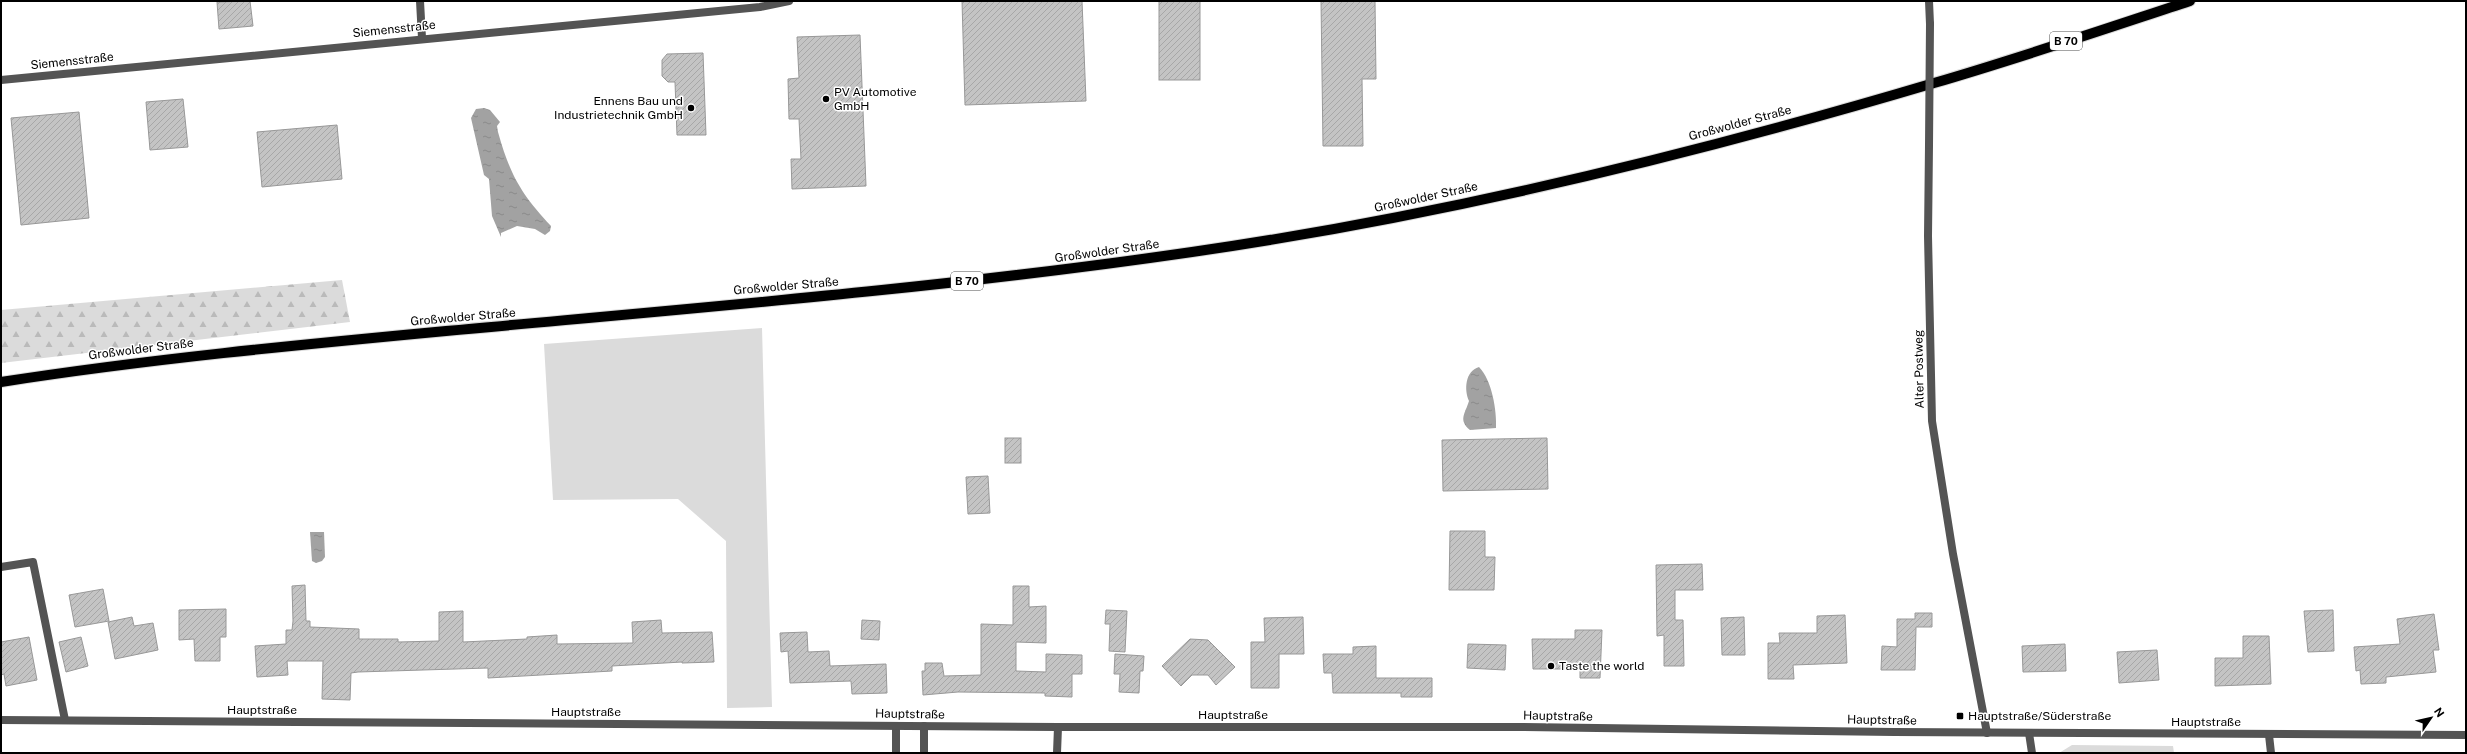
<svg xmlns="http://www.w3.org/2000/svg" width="2467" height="754" font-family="'Public Sans',sans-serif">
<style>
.grass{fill:#dbdbdb}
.forest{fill:url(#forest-firs)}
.water{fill:url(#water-ripples)}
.building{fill:url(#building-hatch);stroke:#989898}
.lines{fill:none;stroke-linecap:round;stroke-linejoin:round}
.primary-casing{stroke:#dbdbdb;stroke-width:12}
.lane{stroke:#545454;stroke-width:8}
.street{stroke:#545454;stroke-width:8}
.primary{stroke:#000;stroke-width:10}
.street-bridge{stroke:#545454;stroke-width:8}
.poi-dot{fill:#000;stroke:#fff;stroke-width:1.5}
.labels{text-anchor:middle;stroke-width:3;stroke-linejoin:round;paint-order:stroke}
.shield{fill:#fff;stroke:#4c4c4c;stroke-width:1}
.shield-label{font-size:11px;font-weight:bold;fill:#000}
.street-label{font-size:12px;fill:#000;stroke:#fff}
.poi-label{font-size:12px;fill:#000;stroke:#fff;text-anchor:start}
</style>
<defs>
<pattern id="forest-firs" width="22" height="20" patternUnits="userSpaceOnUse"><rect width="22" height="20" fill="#dbdbdb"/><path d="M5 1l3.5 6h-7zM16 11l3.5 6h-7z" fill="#bababa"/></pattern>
<pattern id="water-ripples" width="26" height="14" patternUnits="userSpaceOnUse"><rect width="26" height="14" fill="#a2a2a2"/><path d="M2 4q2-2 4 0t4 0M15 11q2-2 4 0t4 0" fill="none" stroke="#8a8a8a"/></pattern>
<pattern id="building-hatch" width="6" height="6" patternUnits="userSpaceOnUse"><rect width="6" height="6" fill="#c4c4c4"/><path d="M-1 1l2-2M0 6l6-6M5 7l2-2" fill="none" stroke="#a7a7a7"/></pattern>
</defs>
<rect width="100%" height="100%" fill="#fff"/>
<g class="grass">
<path d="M762 328 772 707 727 708 726 541 678 499 553 500 544 344Z"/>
<path d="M2072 745 2173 746 2174 753H2059Z"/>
</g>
<path class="forest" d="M342 280 350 322 1 363V310Z"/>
<g class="water">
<path d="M484 108 490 110 500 122 497 126 498 132C510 175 521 194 551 226L550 231 545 235 535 229 517 226 501 233V237L492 216 489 179 484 175 471 118 476 109Z"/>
<path d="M1479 367C1492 380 1497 411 1496 428L1470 430C1458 420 1465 414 1469 401 1464 390 1465 371 1479 367Z"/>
<path d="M310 532H324L325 557 322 561 316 563 312 561Z"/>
</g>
<g class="building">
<path d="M250 1 253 26 219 29 217 2Z"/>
<path d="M962 1H1082L1086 101 965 105Z"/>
<rect x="1159" y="1" width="41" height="79"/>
<path d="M1321 1H1375L1376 79H1362L1363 146H1323Z"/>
<path d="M860 35 866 186 792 189 791 159H801L799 119H789L788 79 799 78 797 37Z"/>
<path d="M703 53 706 135H677L675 82H668L662 76V60L667 54Z"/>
<path d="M183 99 188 147 150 150 146 102Z"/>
<path d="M79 112 89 218 21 225 11 118Z"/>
<path d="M337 125 342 179 262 187 257 132Z"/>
<rect x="1005" y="438" width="16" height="25"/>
<path d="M1547 438 1548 489 1443 491 1442 440Z"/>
<path d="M988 476 990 513 968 514 966 477Z"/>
<path d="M1450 531H1485V557H1495L1494 590H1449Z"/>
<path d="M1702 564 1703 590H1675V620H1683L1684 666H1664V635L1657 636 1656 565Z"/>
<path d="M305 585 306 621H310V627L359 629V639H398V642L439 641V612L463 611V642L527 639V637L557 635V644L633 643 632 622 661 620 662 633 712 632 714 662 682 663V662L612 666V671L488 678V668L358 672 351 673 350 700 322 699 323 661H287L288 675 257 677 255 646 286 644V630H292L293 621 292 586Z"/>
<path d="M1013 586H1029V607L1046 606V643L1016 642V671L1046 672V654L1082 655V674H1072V697L1045 696V693L958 692 923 695 922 671H925V663H942L944 676 981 675V624L1013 625Z"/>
<path d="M103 589 109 621 75 627 69 595Z"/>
<path d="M226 609V637H220V661H195L194 639 179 640V610Z"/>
<path d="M1106 610 1127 611 1125 652 1109 651 1110 624H1105Z"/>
<path d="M2333 610 2334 651 2308 652 2304 611Z"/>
<path d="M1915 613H1932V627H1916L1915 670H1881L1882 646 1897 647V619H1915Z"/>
<path d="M2434 614 2439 650H2433L2436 672 2386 677V683L2361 684 2360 670 2356 671 2354 647 2400 644 2397 619Z"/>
<path d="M1845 615 1847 663 1793 665 1794 679H1768V643H1780L1779 633H1817V616Z"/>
<path d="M132 617 134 626 153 623 158 650 115 659 108 622Z"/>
<path d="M1303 617 1304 654H1279V688H1251V642H1265L1264 618Z"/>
<path d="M1744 617 1745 655H1722L1721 618Z"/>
<path d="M862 620 880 621 879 640 861 639Z"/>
<path d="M1575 630H1602L1600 678H1580V669H1533L1532 639H1575Z"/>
<path d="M807 632 808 652 829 651 830 666 886 664 887 693 852 694 851 681 790 683 788 651 781 652 780 633Z"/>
<path d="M2243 636H2269L2271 684 2215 686V658H2243Z"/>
<path d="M29 637 37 680 6 686 4 674 1 675V642Z"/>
<path d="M81 637 88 666 66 672 59 642Z"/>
<path d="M1190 639 1208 640 1235 667 1216 685 1208 675H1192L1181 686 1162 666Z"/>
<path d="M1468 644 1506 645 1505 670 1467 668Z"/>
<path d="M2065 644 2066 671 2023 672 2022 646Z"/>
<path d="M1376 646V678H1432V697H1401V693H1333L1332 673H1324L1323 654H1353V647Z"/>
<path d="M2157 650 2159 680 2119 683 2117 652Z"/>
<path d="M1115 654 1144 656 1143 671H1140L1139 693 1119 692 1120 674H1114Z"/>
</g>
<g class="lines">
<g class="primary-casing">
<path id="primary" d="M1 382C149 359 297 345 446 331 695 308 945 288 1192 252 1443 216 1692 155 1934 83 2020 58 2105 29 2190 1"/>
</g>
<g class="lane">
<path d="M420 1 422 38"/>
<path d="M1 567 33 562 65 720"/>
<path d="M896 726V753"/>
<path d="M2269 735 2271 753"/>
<path d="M924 753V726"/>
<path d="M1057 753 1058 727"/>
</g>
<g class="street">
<path d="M1929 1 1930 24"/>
<path d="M1 80 760 7 789 1"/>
<path d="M1929 145 1928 236 1932 421 1953 554 1987 733"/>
<path d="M1 720 1058 727H1524L1894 732 2466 735"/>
<path d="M2029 733 2032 753"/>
</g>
<use href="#primary" class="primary"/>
<path class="street-bridge" d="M1929 145 1930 24"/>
</g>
<g class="poi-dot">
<circle cx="826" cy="99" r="4"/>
<circle cx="691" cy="108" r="4"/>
<circle cx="1551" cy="666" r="4"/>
<rect x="1956" y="712" width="8" height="8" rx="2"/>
</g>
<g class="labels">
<g class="shield">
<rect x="2050" y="32" width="32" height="18" rx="3"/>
<rect x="951" y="272" width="32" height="18" rx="3"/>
</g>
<g class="shield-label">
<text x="2066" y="45">B 70</text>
<text x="967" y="285">B 70</text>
</g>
<g class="street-label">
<text transform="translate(394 29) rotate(-6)" y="4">Siemensstraße</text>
<text transform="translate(72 61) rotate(-6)" y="4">Siemensstraße</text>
<text transform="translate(1740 123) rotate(-15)" y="4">Großwolder Straße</text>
<text transform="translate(1426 197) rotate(-12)" y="4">Großwolder Straße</text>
<text transform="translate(1107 251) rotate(-8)" y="4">Großwolder Straße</text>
<text transform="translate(786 286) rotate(-5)" y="4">Großwolder Straße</text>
<text transform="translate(463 317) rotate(-5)" y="4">Großwolder Straße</text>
<text transform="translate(141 349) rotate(-7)" y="4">Großwolder Straße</text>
<text transform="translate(1919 369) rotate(-91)" y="4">Alter Postweg</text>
<text x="262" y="714">Hauptstraße</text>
<text x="586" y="716">Hauptstraße</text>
<text transform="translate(910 714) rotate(1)" y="4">Hauptstraße</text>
<text x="1233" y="719">Hauptstraße</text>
<text transform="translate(1558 716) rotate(1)" y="4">Hauptstraße</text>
<text transform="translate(1882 720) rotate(1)" y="4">Hauptstraße</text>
<text x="2206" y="726">Hauptstraße</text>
</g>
<g class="poi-label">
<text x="834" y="96">PV Automotive<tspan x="834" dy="14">GmbH</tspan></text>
<text x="683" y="105" text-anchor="end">Ennens Bau und<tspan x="683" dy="14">Industrietechnik GmbH</tspan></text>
<text x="1559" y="670">Taste the world</text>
<text x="1968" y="720">Hauptstraße/Süderstraße</text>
</g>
</g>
<rect width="2467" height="754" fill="none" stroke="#000000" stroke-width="4"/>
<g transform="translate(2431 718) rotate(56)" stroke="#ffffff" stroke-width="3" paint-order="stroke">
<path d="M0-3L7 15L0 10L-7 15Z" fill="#000000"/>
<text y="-6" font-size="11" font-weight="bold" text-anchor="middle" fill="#000000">N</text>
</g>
</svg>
